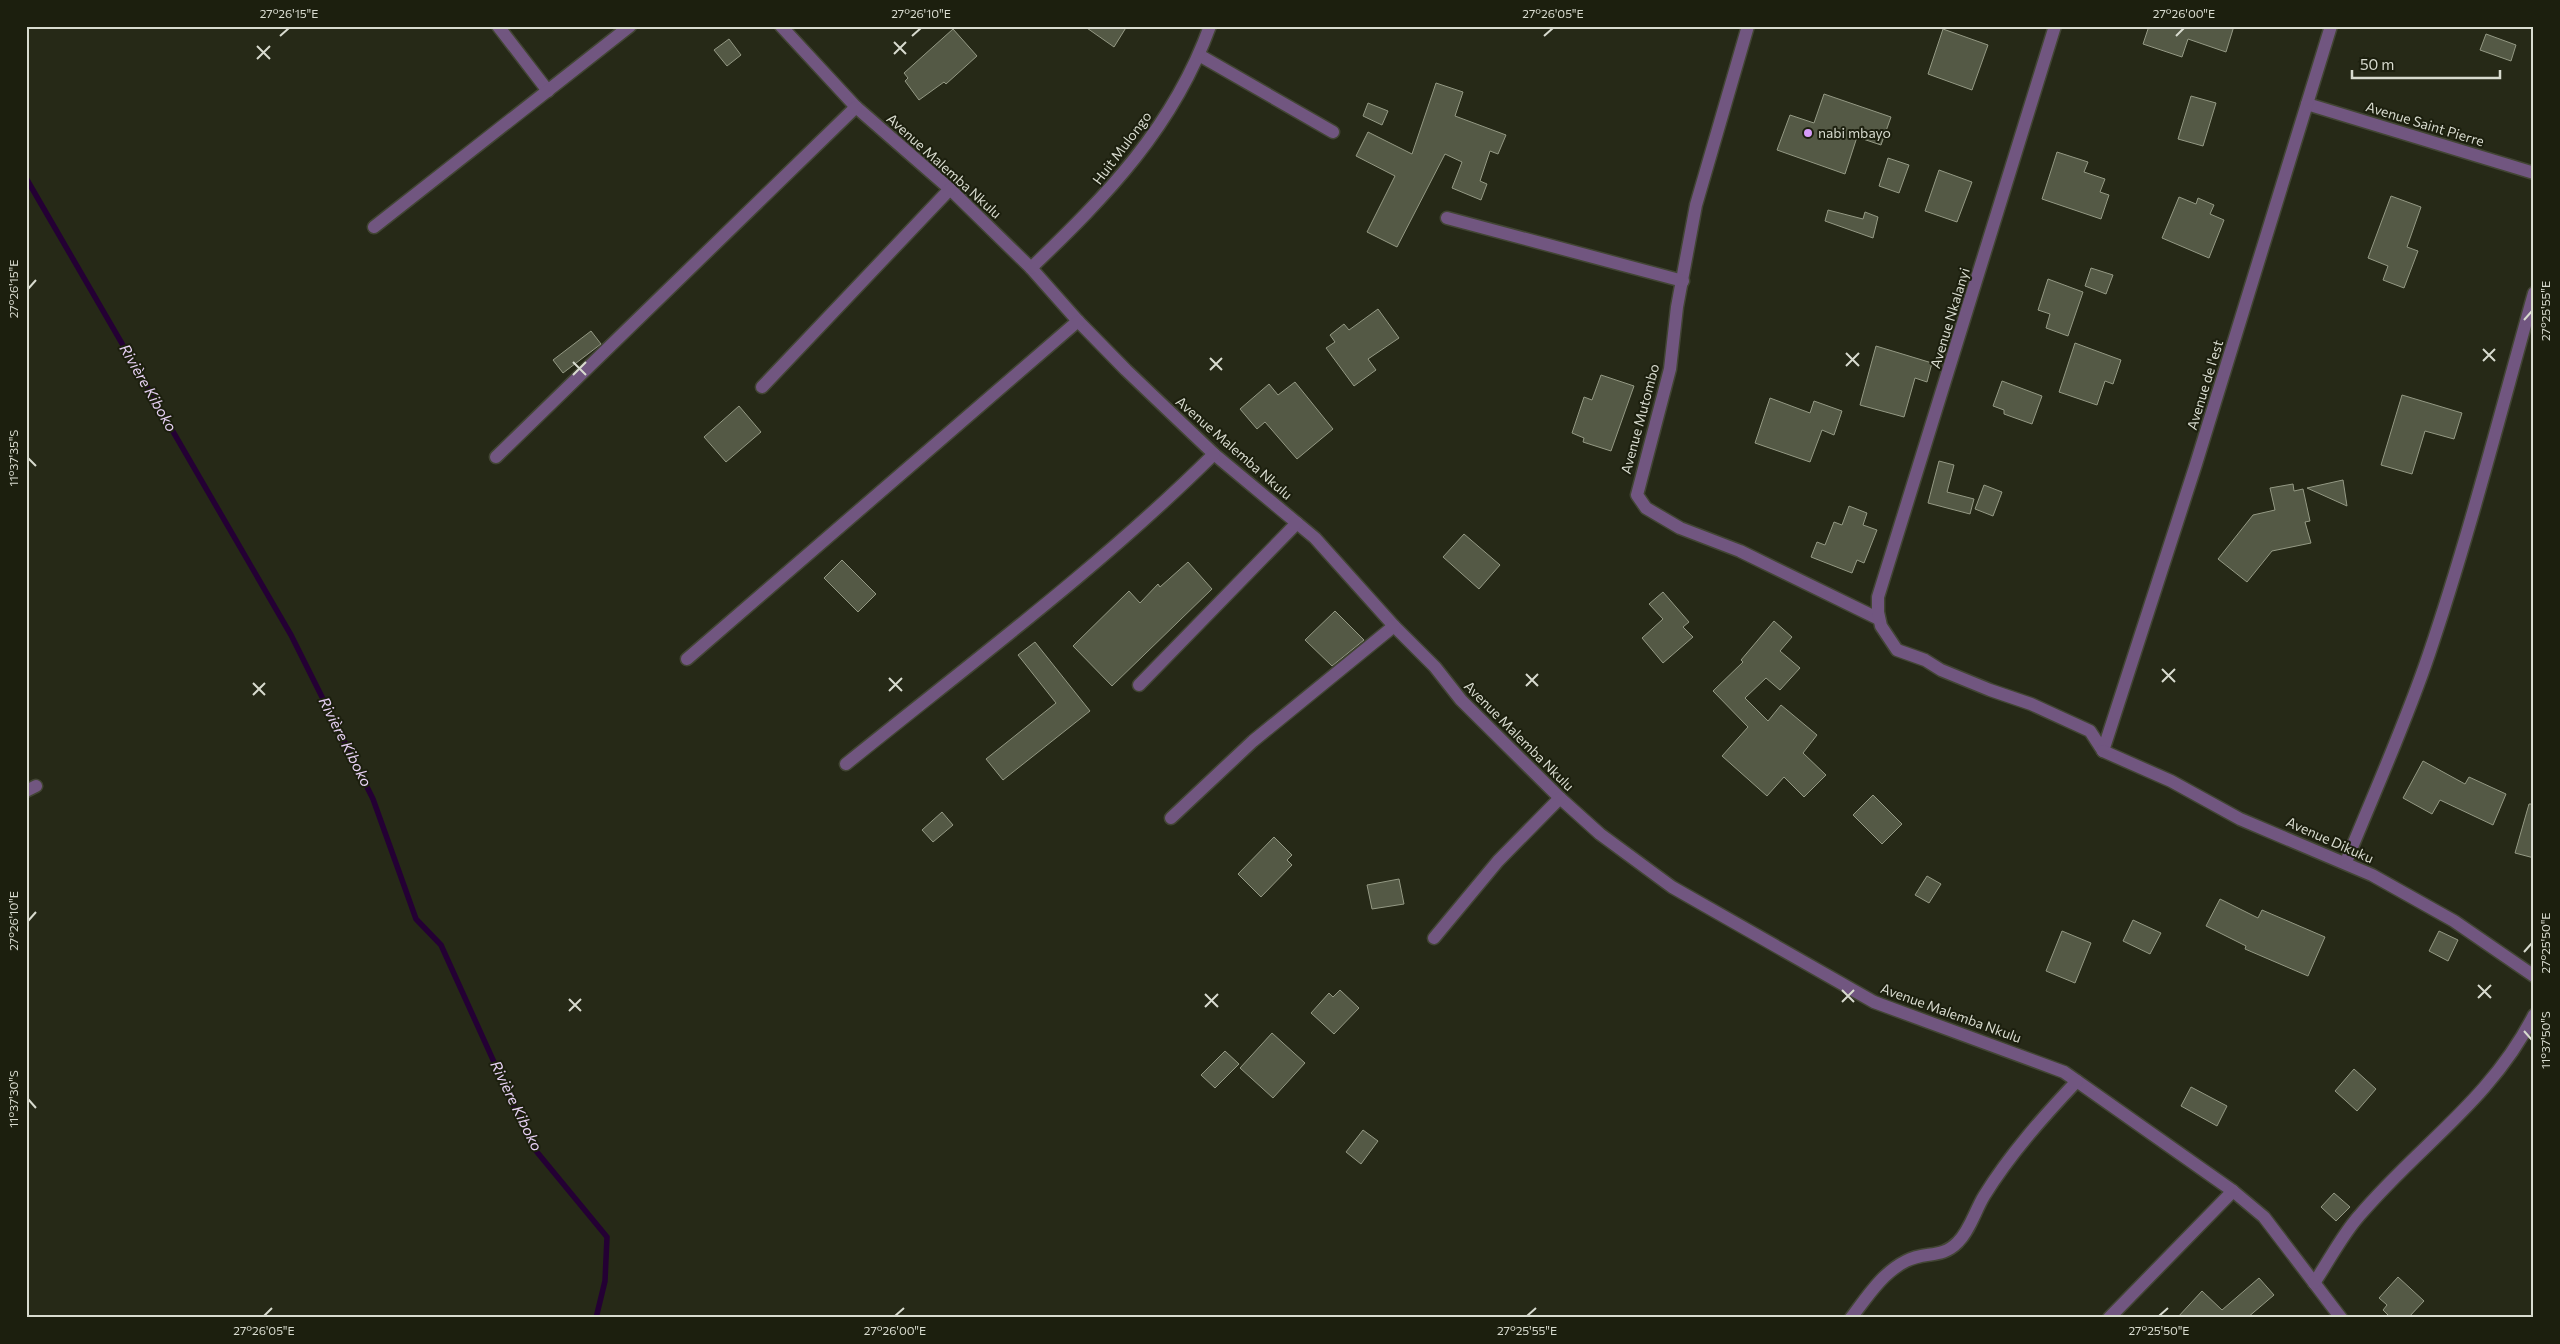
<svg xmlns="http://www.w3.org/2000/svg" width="2560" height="1344" font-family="Commissioner,sans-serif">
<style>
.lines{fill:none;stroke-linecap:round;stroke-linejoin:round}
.stream{stroke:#240034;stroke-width:5.5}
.building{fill:#545945;stroke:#949984}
.street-casing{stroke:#424534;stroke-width:15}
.street{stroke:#715680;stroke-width:12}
.ticks{fill:none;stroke:#d8dbcf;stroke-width:2}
.poi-dot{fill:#d79bf9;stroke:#1c1f0e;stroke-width:2}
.labels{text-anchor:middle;stroke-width:4;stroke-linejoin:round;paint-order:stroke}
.street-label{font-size:14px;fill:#d8dbcf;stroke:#1c1f0e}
.poi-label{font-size:14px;fill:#d8dbcf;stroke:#1c1f0e;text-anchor:start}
.water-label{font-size:15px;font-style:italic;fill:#e8d2f5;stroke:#1c1f0e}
.neatline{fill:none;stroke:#d8dbcf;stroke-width:2}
.ticks-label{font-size:12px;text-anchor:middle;fill:#d8dbcf}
</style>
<rect width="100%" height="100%" fill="#262917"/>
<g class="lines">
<path class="stream" d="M26 178 291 635 373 799 416 919 441 945 532 1146 607 1237 605 1281 596 1318"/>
</g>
<g class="building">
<path d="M1084 26H1127L1114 47Z"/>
<path d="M2149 26H2234L2226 52 2188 39 2182 57 2143 44Z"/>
<path d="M953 29 977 56 946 84 944 82 919 100 905 81 908 78 904 73Z"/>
<path d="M1943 29 1988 45 1972 90 1928 74Z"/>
<path d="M2486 34 2516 45 2511 61 2480 50Z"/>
<path d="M729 39 741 55 727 66 714 50Z"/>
<path d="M1436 83 1463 92 1455 116 1506 135 1498 154 1490 151 1480 181 1487 184 1481 200 1452 188 1462 162 1445 154 1397 247 1367 232 1395 176 1356 156 1368 132 1412 154Z"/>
<path d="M1824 94 1891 117 1881 145 1857 137 1845 174 1777 150 1790 115 1814 123Z"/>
<path d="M2191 96 2216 103 2203 146 2178 139Z"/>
<path d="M1368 103 1388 111 1382 125 1363 116Z"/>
<path d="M2057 152 2088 162 2084 172 2105 179 2100 192 2109 195 2101 219 2042 199Z"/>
<path d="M1888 158 1909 165 1899 193 1879 186Z"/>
<path d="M1939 170 1972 182 1957 222 1925 211Z"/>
<path d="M2391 196 2421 207 2407 247 2418 251 2404 288 2383 280 2388 266 2368 258Z"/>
<path d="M2179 197 2196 204 2198 198 2214 205 2210 214 2224 220 2209 258 2162 238Z"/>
<path d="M1828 210 1863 219 1865 212 1878 217 1873 238 1825 221Z"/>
<path d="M2091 268 2113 275 2106 294 2085 286Z"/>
<path d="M2048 279 2083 292 2068 336 2046 328 2050 314 2038 310Z"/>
<path d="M1378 309 1399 338 1368 359 1376 370 1354 386 1326 348 1335 342 1330 335 1344 324 1349 330Z"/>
<path d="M591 331 601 344 563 373 553 360Z"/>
<path d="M2075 343 2121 360 2113 384 2105 381 2097 405 2059 392Z"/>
<path d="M1876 346 1932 363 1927 382 1915 378 1904 417 1860 405Z"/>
<path d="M1601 375 1634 386 1611 451 1583 442 1584 438 1572 433 1584 397 1592 400Z"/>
<path d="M2002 381 2042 396 2032 424 2004 414V410L1993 406Z"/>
<path d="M1295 382 1333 429 1297 459 1265 422 1257 429 1240 409 1269 384 1278 395Z"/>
<path d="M2402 395 2462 413 2454 439 2425 431 2412 474 2381 465Z"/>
<path d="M1770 398 1810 413 1814 401 1842 411 1834 435 1822 430 1810 462 1755 443Z"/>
<path d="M739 406 761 432 726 462 704 437Z"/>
<path d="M1939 461 1954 465 1947 492 1974 499 1970 514 1928 503Z"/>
<path d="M2343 480 2347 506 2307 488Z"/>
<path d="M2293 484 2294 491 2303 489 2310 521 2305 522 2311 543 2272 551 2247 582 2218 559 2253 515 2275 510 2270 488Z"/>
<path d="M1984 485 2002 492 1993 516 1975 509Z"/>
<path d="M1849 506 1867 513 1863 525 1877 530 1864 563 1857 560 1852 573 1811 557 1817 542 1825 545 1834 522 1842 525Z"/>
<path d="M1464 534 1500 565 1479 589 1443 557Z"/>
<path d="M842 560 876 594 858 612 824 578Z"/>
<path d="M1188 562 1212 589 1112 686 1073 646 1129 591 1140 603 1158 584 1160 587Z"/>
<path d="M1663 592 1689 622 1683 627 1693 637 1663 663 1642 638 1663 619 1649 604Z"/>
<path d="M1335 611 1364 640 1332 666 1305 640Z"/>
<path d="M1774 621 1792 637 1780 651 1800 668 1780 690 1766 678 1745 698 1768 721 1781 705 1817 735 1803 753 1826 775 1804 797 1784 777 1767 796 1722 756 1748 727 1713 691 1743 662 1741 660Z"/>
<path d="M1035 642 1090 711 1003 780 986 759 1056 703 1018 655Z"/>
<path d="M2423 761 2465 784 2469 777 2506 794 2493 825 2440 800 2432 814 2403 798Z"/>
<path d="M1873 795 1902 824 1882 844 1853 815Z"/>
<path d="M2529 804H2534V858L2515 853Z"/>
<path d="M942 812 953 825 933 842 922 830Z"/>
<path d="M1274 837 1292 855 1287 860 1292 865 1261 897 1238 874Z"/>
<path d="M1927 876 1941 884 1929 903 1915 895Z"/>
<path d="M1399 879 1404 904 1372 909 1367 885Z"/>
<path d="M2220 899 2258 918 2262 910 2325 937 2308 976 2245 949 2246 946 2206 926Z"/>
<path d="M2133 920 2161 933 2150 954 2123 941Z"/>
<path d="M2062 931 2091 943 2075 983 2046 971Z"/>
<path d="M2439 931 2458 940 2448 961 2429 951Z"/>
<path d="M1340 990 1359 1008 1334 1034 1311 1013 1329 993 1333 997Z"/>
<path d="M1272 1033 1305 1063 1273 1098 1240 1068Z"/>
<path d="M1225 1051 1239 1064 1215 1088 1201 1075Z"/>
<path d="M2354 1069 2376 1089 2357 1111 2335 1091Z"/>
<path d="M2191 1087 2227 1106 2217 1126 2181 1106Z"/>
<path d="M1363 1130 1378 1141 1361 1164 1346 1152Z"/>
<path d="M2334 1193 2350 1207 2336 1221 2321 1207Z"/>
<path d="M2398 1277 2424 1301 2408 1318H2391L2383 1310 2387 1305 2379 1298Z"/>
<path d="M2259 1278 2274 1295 2247 1318H2177L2202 1291 2222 1310Z"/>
</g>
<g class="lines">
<g class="street-casing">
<g id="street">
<path d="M498 26 548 91"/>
<path d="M781 26 856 107 950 189 1031 268 1078 321 1126 370 1214 454 1315 538 1394 626 1435 667 1461 700 1560 798 1600 834 1672 887 1874 1002 2064 1072 2233 1191 2264 1217 2341 1318"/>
<path d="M1748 26 1696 205 1677 307 1670 369 1637 495 1646 508 1680 528 1740 551 1879 619"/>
<path d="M2055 26 1878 597V612L1881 626 1897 650 1925 660 1941 670 1990 690 2031 704 2090 731 2103 751"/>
<path d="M1199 55 1333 132"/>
<path d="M2307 104 2534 173"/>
<path d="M1447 218 1683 281"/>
<path d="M374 227 630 26"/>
<path d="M1031 268C1107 195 1173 128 1210 26"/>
<path d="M762 387 950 189"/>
<path d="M496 457 856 107"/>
<path d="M687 659 1078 321"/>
<path d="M1139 685 1297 523"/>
<path d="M2103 751 2196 464 2331 26"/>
<path d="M2103 751 2171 781 2240 819 2372 875 2454 921 2534 976"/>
<path d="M846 764C971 663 1100 567 1214 454"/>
<path d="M26 791 36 786"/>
<path d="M1171 818 1253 741 1394 626"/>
<path d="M2346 862C2374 793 2405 725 2429 654 2469 536 2500 414 2534 293"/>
<path d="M1434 938 1498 861 1560 798"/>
<path d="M2314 1283C2329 1261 2342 1235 2359 1216 2419 1145 2490 1101 2534 1015"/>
<path d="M1851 1318C1867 1297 1882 1273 1906 1261 1925 1251 1942 1259 1958 1242 1970 1230 1975 1211 1984 1196 2010 1154 2043 1117 2077 1081"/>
<path d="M2109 1318 2233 1191"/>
</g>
</g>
<use href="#street" class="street"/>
</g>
<path class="ticks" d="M280 36 289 28M912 36 921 28M1544 36 1553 28M2176 36 2184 28M894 42 906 54M257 46 270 59M894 54 906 42M257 59 270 46M28 289 36 280M2524 320 2532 311M2483 349 2495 361M1846 353 1859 366M1210 358 1222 370M2483 361 2495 349M573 362 586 375M1846 366 1859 353M1210 370 1222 358M573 375 586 362M28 458 36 466M2162 669 2175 682M1526 674 1538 686M889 678 902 691M2162 682 2175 669M253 683 265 695M1526 686 1538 674M889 691 902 678M253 695 265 683M28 921 36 912M2524 952 2532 943M2478 985 2491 998M1842 990 1854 1002M1205 994 1218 1007M2478 998 2491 985M569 999 581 1011M1842 1002 1854 990M1205 1007 1218 994M569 1011 581 999M2524 1031 2532 1040M28 1099 36 1108M264 1316 272 1308M895 1316 904 1308M1527 1316 1536 1308M2159 1316 2168 1308"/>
<circle class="poi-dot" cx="1808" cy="133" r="5"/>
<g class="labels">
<g class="street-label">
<text transform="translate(2425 124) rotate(17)" y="5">Avenue Saint Pierre</text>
<text transform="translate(1122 148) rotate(-53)" y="5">Huit Mulongo</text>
<text transform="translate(944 166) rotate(42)" y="5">Avenue Malemba Nkulu</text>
<text transform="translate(1950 318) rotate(-73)" y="5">Avenue Nkalanyi</text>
<text transform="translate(2205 385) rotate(-73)" y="5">Avenue de l'est</text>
<text transform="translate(1640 419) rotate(-75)" y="5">Avenue Mutombo</text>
<text transform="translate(1234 448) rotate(41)" y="5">Avenue Malemba Nkulu</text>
<text transform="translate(1519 736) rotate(45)" y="5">Avenue Malemba Nkulu</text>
<text transform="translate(2330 840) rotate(24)" y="5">Avenue Dikuku</text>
<text transform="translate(1951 1013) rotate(20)" y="5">Avenue Malemba Nkulu</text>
</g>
<g class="poi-label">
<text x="1818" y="138">nabi mbayo</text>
</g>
<g class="water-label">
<text transform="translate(148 388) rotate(60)" y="5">Rivière Kiboko</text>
<text transform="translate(345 742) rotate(63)" y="5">Rivière Kiboko</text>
<text transform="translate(516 1106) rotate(64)" y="5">Rivière Kiboko</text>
</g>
</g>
<rect width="2560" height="1344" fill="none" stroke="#1c1f0e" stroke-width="55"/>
<path d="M2352 70v8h148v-8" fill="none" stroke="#d8dbcf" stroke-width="2.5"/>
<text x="2360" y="70" font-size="15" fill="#d8dbcf" stroke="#1c1f0e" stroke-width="4" paint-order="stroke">50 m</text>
<rect x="28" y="28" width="2504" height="1288" class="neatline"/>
<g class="ticks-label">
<text x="289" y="18">27°26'15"E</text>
<text x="921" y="18">27°26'10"E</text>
<text x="1553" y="18">27°26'05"E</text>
<text x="2184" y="18">27°26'00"E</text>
<text transform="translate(14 289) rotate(-90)" y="4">27°26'15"E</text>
<text transform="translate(2546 311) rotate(-90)" y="4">27°25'55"E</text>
<text transform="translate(14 458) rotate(-90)" y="4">11°37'35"S</text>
<text transform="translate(14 921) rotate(-90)" y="4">27°26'10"E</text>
<text transform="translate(2546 943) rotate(-90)" y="4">27°25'50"E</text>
<text transform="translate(2546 1040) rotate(-90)" y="4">11°37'50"S</text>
<text transform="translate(14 1099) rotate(-90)" y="4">11°37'30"S</text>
<text x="264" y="1335">27°26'05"E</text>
<text x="895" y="1335">27°26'00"E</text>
<text x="1527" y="1335">27°25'55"E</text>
<text x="2159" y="1335">27°25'50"E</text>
</g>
</svg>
